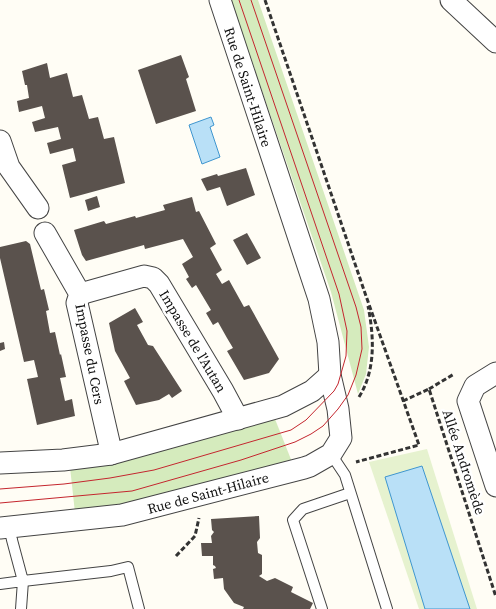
<svg xmlns="http://www.w3.org/2000/svg" width="496" height="609" font-family="'Source Serif 4',serif">
<style>
.green{fill:#d5ebbd}
.pitch{fill:#e6f2cf}
.water{fill:#b9e0f7;stroke:#3f96cf}
.building{fill:#5a524d}
.lines{fill:none;stroke-linecap:round;stroke-linejoin:round}
.service-casing{stroke:#444;stroke-width:12}
.minor-casing{stroke:#444;stroke-width:23}
.path{stroke:#333;stroke-width:3;stroke-dasharray:5 2.5;stroke-linecap:butt}
.service{stroke:#fff;stroke-width:10}
.minor{stroke:#fff;stroke-width:21}
.tram{stroke:#c4262e;stroke-width:1}
.labels{text-anchor:middle;stroke-width:5;stroke-linejoin:round;paint-order:stroke}
.street-label{font-size:14px;fill:#111;stroke:#fff}
</style>
<rect width="100%" height="100%" fill="#fffdf5"/>
<g class="green">
<path d="M231 0H258L364 310 369 347 366 374 358 394 331 292Z"/>
<path d="M275 419 292 462 124 507 75 513 70 467Z"/>
</g>
<path class="pitch" d="M427 449 477 609H419L369 462Z"/>
<g class="water">
<path d="M211 117 214 125 210 127 220 157 202 164 189 125Z"/>
<path d="M422 466 470 609H425L385 477Z"/>
</g>
<g class="building">
<path d="M181 55 189 77 186 79 196 111 156 124 138 70Z"/>
<path d="M47 63 50 78 67 73 73 97 82 95 89 119 98 117 104 139 114 137 125 183 70 198 62 165 76 161 73 148 50 154 47 143 61 139 58 127 35 132 32 122 45 118 42 106 19 112 17 101 29 98 27 85H25L22 71Z"/>
<path d="M246 168 255 195 227 206 220 187 207 191 201 179 217 174 218 176Z"/>
<path d="M97 196 100 207 88 211 85 200Z"/>
<path d="M192 197 196 212 199 211 216 244 210 248 222 270 216 274 222 284 229 280 244 307 249 305 279 359 269 373 244 380 227 351 233 348 227 338 218 322 213 325 206 313 211 310 196 285 192 288 186 279 189 277 182 264 193 257 183 239 145 249 144 245 86 261 82 255 74 230 104 221 106 224 135 216 136 218 165 210 163 205Z"/>
<path d="M247 233 261 258 247 265 233 240Z"/>
<path d="M26 241 30 244 41 290 44 289 49 310 46 311 50 333 55 332 60 355 61 354 66 377 60 378 65 401 72 399 75 416 37 425 27 379 38 377 34 360 24 362 0 258V247Z"/>
<path d="M135 308 143 322 137 325 148 345 153 346 182 391 172 398 169 394 159 400 136 405 124 381 130 378 115 351 109 323Z"/>
<path d="M4 342 5 349 0 351V343Z"/>
<path d="M259 516 260 538 257 542 258 553 262 555V574L259 576 267 581 275 578 293 587 291 592 313 603 310 609H243L244 607 234 603 224 589 223 578 214 579 213 569 216 568 215 566 213 565V556H202L201 543H212L211 536 214 532 212 530 211 519Z"/>
</g>
<g class="lines">
<g class="service-casing">
<g id="service">
<path d="M331 454 345 475 387 609"/>
<path d="M9 527 12 540 23 581 111 571 128 567 139 609"/>
<path d="M0 584 23 581 21 609"/>
<path d="M322 609 293 520 303 509 350 493"/>
</g>
</g>
<g class="minor-casing">
<g id="minor">
<path d="M451 0 496 42"/>
<path d="M0 141 9 167 38 208"/>
<path d="M45 233 80 294 77 303 109 442 111 454"/>
<path d="M80 294 144 276 153 278 159 284 223 391 238 419"/>
<path d="M496 373 475 386 468 401 496 486"/>
<path d="M0 463 63 460 111 454 283 406 312 391 330 375"/>
<path d="M0 528 122 515 304 468 310 466 331 454 341 438 338 409 330 375 328 342 319 299 220 0"/>
</g>
</g>
<g class="path">
<path d="M265 0 366 296 419 445 356 462"/>
<path d="M429 389 454 374"/>
<path d="M359 397C376 370 374 336 368 306"/>
<path d="M403 401 429 389 496 597"/>
<path d="M176 556 195 536 199 518"/>
</g>
<use href="#service" class="service"/>
<use href="#minor" class="minor"/>
<g class="tram">
<path d="M0 489 64 484 110 478 154 470 291 430 306 420 334 391 338 384 346 356 347 331 339 294 239 0"/>
<path d="M0 503 132 491 241 460 295 442 311 434 323 426 338 409 348 395 356 375 362 349 361 327 356 307 251 0"/>
</g>
</g>
<g class="labels">
<g class="street-label">
<text transform="translate(248 87) rotate(72)" y="5">Rue de Saint-Hilaire</text>
<text transform="translate(193 341) rotate(59)" y="5">Impasse de l'Autan</text>
<text transform="translate(90 354) rotate(79)" y="5">Impasse du Cers</text>
<text transform="translate(464 462) rotate(72)" y="5">Allée Andromède</text>
<text transform="translate(208 493) rotate(-15)" y="5">Rue de Saint-Hilaire</text>
</g>
</g>
</svg>
